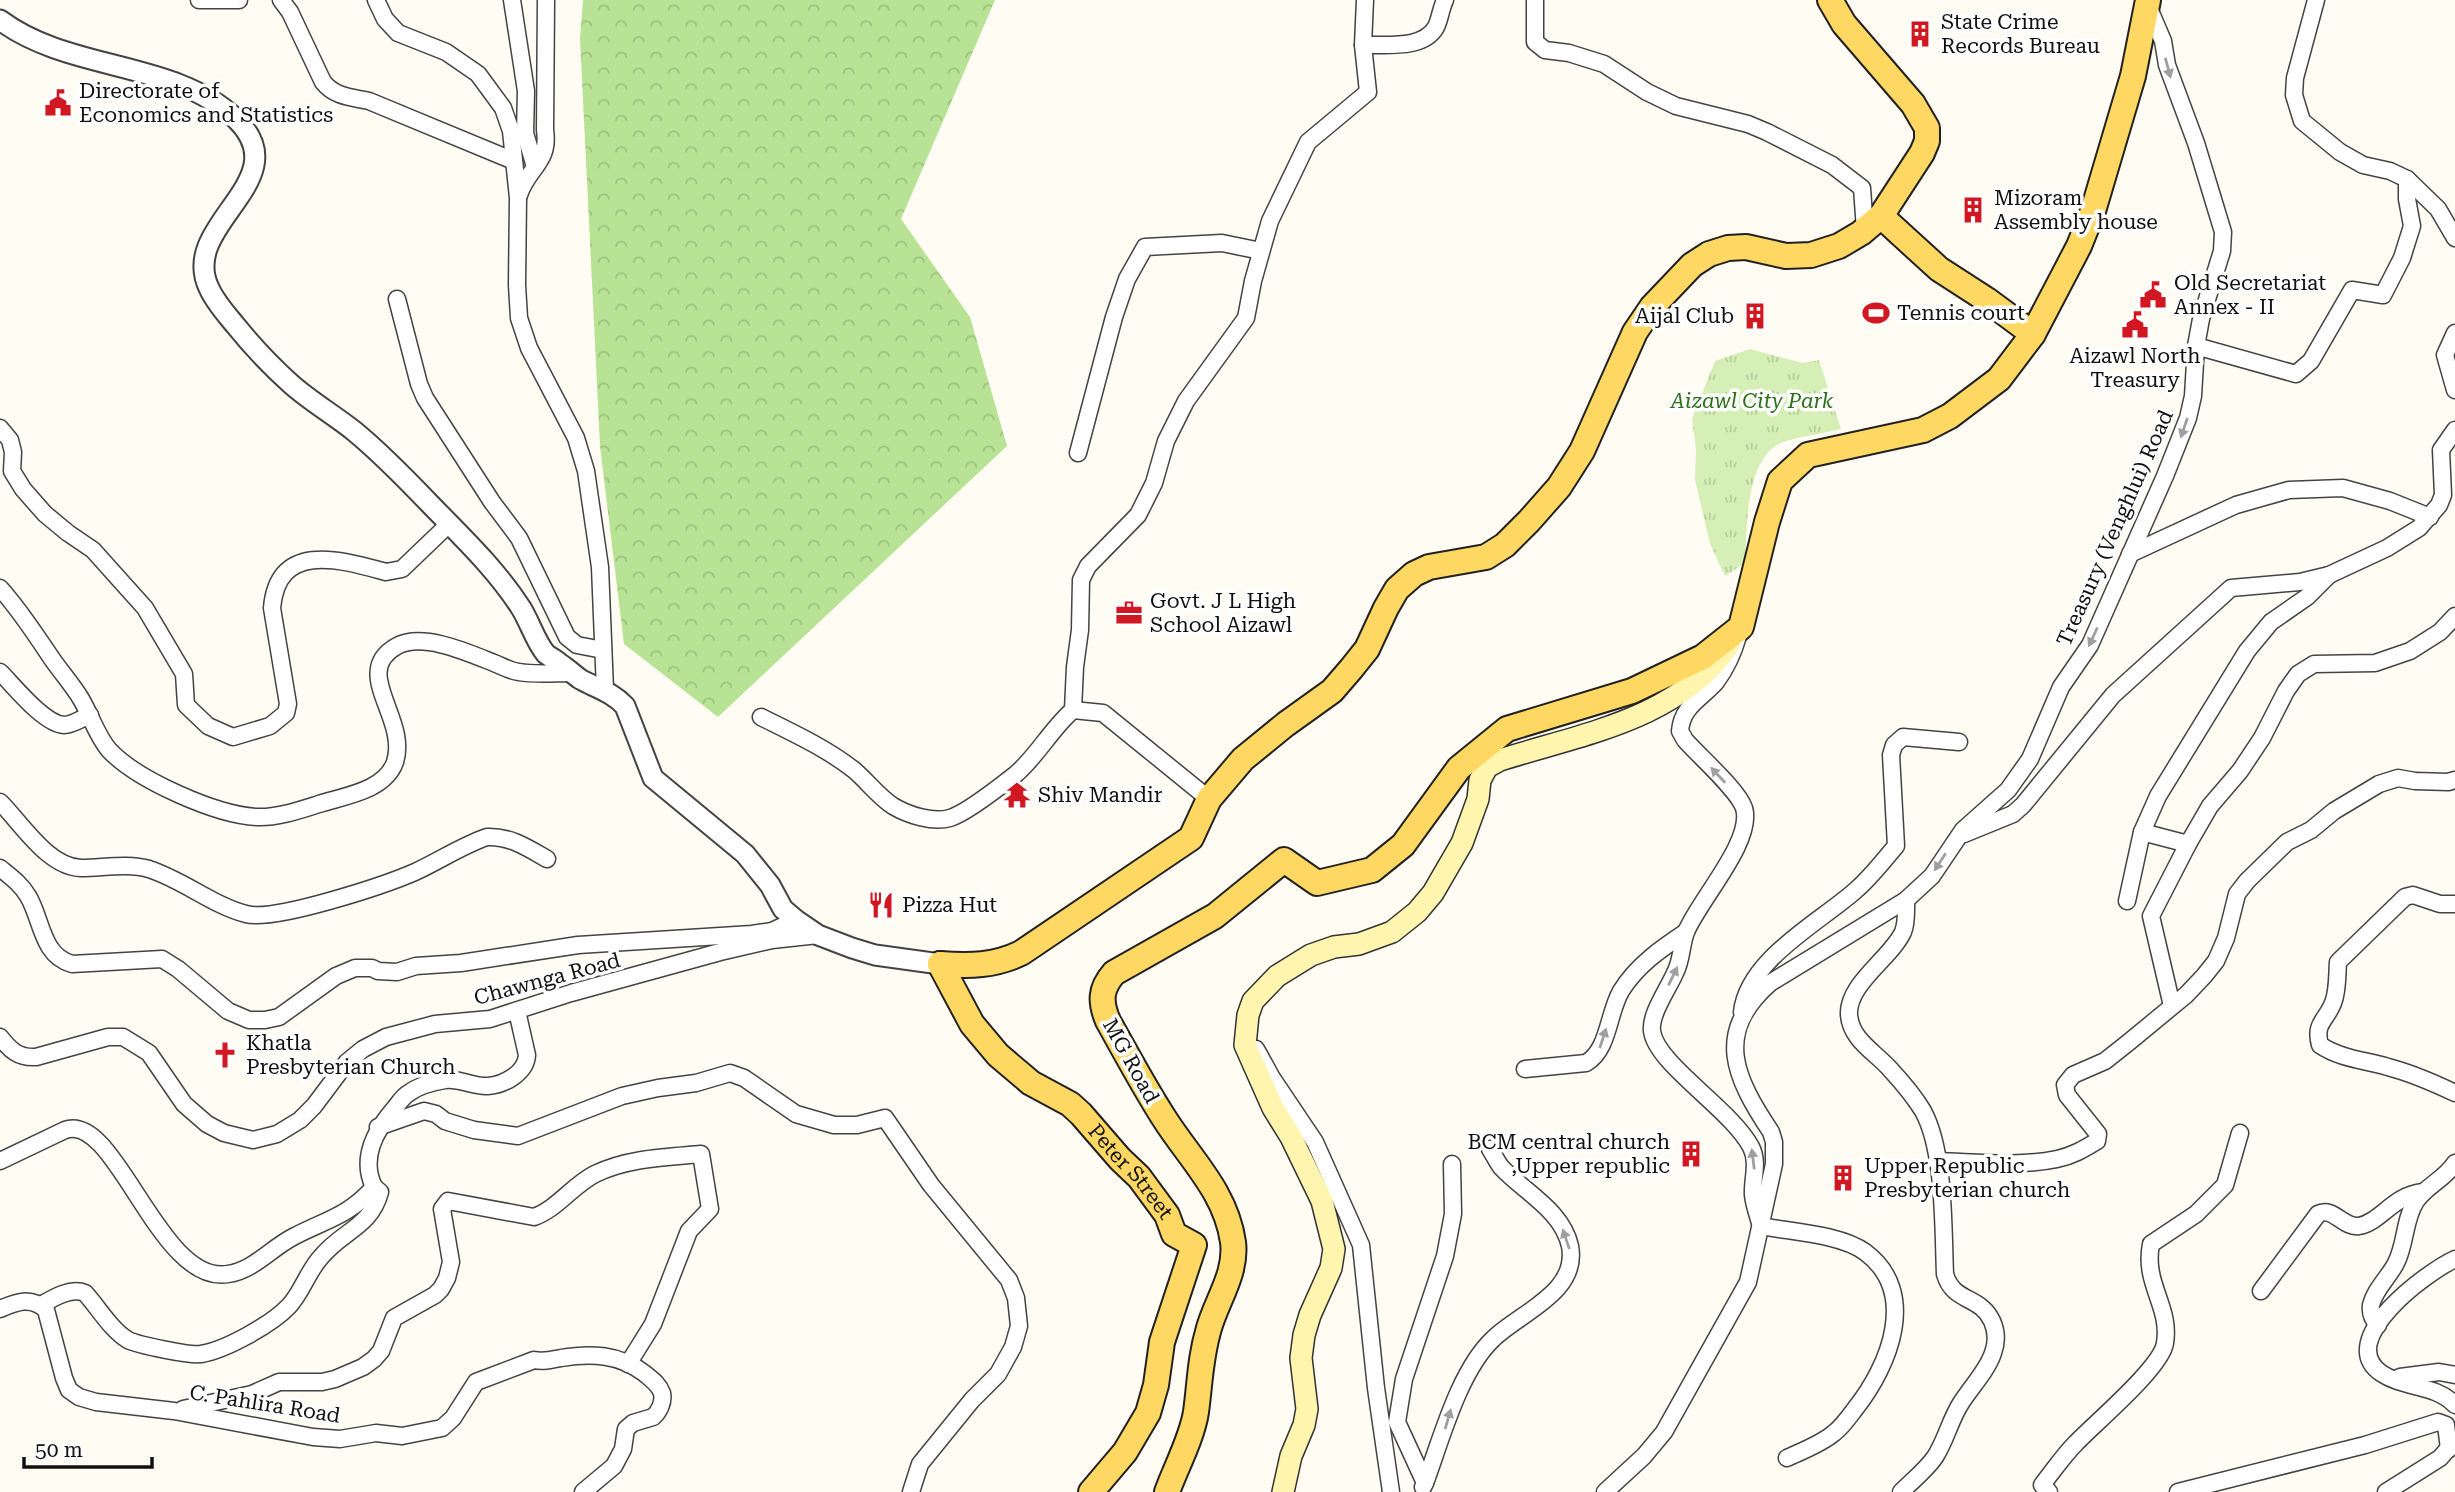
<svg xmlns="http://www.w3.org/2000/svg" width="2455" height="1492" font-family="'Roboto Serif',serif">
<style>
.forest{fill:url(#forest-crowns)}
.park{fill:url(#park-tufts)}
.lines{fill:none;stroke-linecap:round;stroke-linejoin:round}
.minor-casing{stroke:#434343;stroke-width:19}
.tertiary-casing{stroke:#434343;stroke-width:23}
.secondary-casing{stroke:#323232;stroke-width:24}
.primary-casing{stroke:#212121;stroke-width:28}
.minor{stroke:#fff;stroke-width:16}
.tertiary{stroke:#fff;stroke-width:19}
.secondary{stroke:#fff5ae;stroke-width:21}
.primary{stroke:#ffd863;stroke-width:24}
.oneway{fill:#9f9f9f}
.labels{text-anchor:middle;stroke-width:7;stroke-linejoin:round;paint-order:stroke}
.poi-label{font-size:21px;fill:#101010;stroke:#fff;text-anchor:start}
.park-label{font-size:21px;font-style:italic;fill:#2b7117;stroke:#fff}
.street-label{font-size:21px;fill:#101010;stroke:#fff}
</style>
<defs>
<pattern id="forest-crowns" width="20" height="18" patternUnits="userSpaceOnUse" patternTransform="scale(1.75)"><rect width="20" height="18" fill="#b8e294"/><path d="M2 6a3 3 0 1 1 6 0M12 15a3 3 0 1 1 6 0" fill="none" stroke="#9dc17f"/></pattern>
<pattern id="park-tufts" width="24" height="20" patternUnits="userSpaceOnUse" patternTransform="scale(1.75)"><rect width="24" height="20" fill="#d5efb7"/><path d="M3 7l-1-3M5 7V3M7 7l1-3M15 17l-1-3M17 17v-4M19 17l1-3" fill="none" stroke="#b6cc9c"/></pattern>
</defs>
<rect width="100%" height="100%" fill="#fffdf3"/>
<path class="forest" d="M583 0H995L901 219 970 317 1007 446 718 717 624 644 600 446 580 39Z"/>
<path class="park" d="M1750 349 1803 363 1819 360 1841 429C1827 433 1788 438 1777 445 1745 465 1747 529 1745 563L1725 576 1710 544 1695 480 1696 449 1692 419 1715 361Z"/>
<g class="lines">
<g class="minor-casing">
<g id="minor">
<path d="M199 0H239"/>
<path d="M281 0 290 12 323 82C335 97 351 97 369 101L514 161"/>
<path d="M376 0 385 19 398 33 446 52 478 74 503 108 511 131 518 198 517 285 519 318 529 348 576 438 586 471 600 567 605 690"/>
<path d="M512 0 526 91 525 133 535 167"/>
<path d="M1535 0V42L1545 50 1569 53 1604 64 1647 92 1676 106 1748 124 1767 132 1832 165 1862 188 1865 230"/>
<path d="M2316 0 2295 78 2294 95 2302 121 2340 152 2363 165 2390 171 2407 179 2438 209 2455 238"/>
<path d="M1363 45C1386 44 1423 50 1436 27 1440 19 1441 8 1445 0"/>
<path d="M519 195C528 167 550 163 545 130L546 0"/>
<path d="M397 299 419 384 425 398 492 502 519 538 567 637 577 645 603 650"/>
<path d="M2455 333 2445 355 2455 390"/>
<path d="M2196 346 2296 374 2311 361 2352 290 2383 295 2402 258 2412 226 2407 199V179"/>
<path d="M0 428 10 440 13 452 12 471 23 489 45 514 68 533 93 550 145 608 184 674 186 705 208 726 233 737 270 726 286 713 288 704 272 608C278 540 342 560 386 572L402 569 449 524"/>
<path d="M1078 453 1114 317 1127 279 1145 247 1222 243 1261 251"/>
<path d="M2130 554 2236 505 2289 490 2343 488 2390 501 2430 517"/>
<path d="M0 588C19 609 34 632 50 656 60 671 72 684 81 699 91 716 97 736 109 750 137 780 216 815 257 817 277 818 300 810 319 804 344 796 385 791 395 762 409 718 350 672 397 646 423 632 469 653 494 663 502 666 510 671 519 672 536 675 554 673 572 673"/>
<path d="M1738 636C1733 654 1727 667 1716 682 1701 699 1682 706 1680 731L1685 740C1699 756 1738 790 1744 808 1754 841 1699 900 1686 932 1681 945 1682 960 1675 973 1668 989 1650 1014 1652 1031 1656 1064 1731 1109 1751 1147 1759 1162 1752 1180 1753 1195 1754 1205 1758 1216 1761 1226 1791 1232 1840 1234 1865 1252 1919 1292 1890 1365 1855 1409 1849 1417 1842 1427 1834 1433 1821 1444 1802 1451 1787 1458"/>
<path d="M0 672C14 686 44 724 64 725 73 725 82 718 90 715"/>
<path d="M1073 710 1075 667 1080 630 1081 580 1088 566 1138 515 1154 483 1166 441 1186 401 1246 318 1253 281 1270 221 1308 142 1368 92 1363 45 1365 0"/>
<path d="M761 717C793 733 826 748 854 770 867 781 879 797 893 806 908 815 933 823 950 818 967 813 1002 785 1016 774 1038 755 1051 729 1073 710L1103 713 1209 799"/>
<path d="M0 802C22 824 48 867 81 868 103 868 128 863 149 869 183 880 214 906 246 914 274 922 385 885 415 872 439 861 463 845 487 837 510 836 528 848 547 859"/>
<path d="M2142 832 2188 844"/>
<path d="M1964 834 2013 814 2023 805 2113 695 2231 588 2300 582 2329 575 2387 548 2419 528 2439 505 2443 495 2441 450 2455 430"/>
<path d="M0 868C11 877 21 884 28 896 42 919 41 955 72 964L162 959 178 969 228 1011 249 1020H265L279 1017 336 976 355 968H372L378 971 397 972 416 966 461 963 578 945 752 934 772 931 796 920"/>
<path d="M2127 901 2142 832 2158 796 2247 651 2271 622 2307 597 2329 575"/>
<path d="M2455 904H2440L2413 895 2405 897 2338 962C2337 975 2338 991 2333 1003 2326 1021 2314 1023 2320 1045 2341 1059 2365 1060 2388 1067 2411 1073 2434 1083 2455 1093"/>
<path d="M2172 1006 2151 916 2188 844 2210 806 2240 771 2262 738 2286 691 2298 674 2314 664 2375 663 2410 651 2440 632 2455 616"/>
<path d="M1742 1012C1748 959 1819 923 1856 890 1871 877 1883 861 1896 846L1891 755 1894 745 1903 737 1959 742"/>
<path d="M0 1037C10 1050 18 1058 36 1057L108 1037H123L149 1053 184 1104 207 1124 224 1133 253 1140 277 1134 300 1120 314 1106 347 1062 363 1049 386 1037 435 1024 490 1019 571 993 720 952 772 940 818 935"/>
<path d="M1256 1049 1272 1078 1315 1142 1361 1245 1376 1388 1391 1492"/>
<path d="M1525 1069 1586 1063C1609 1050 1608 1013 1621 991 1637 965 1662 948 1686 932"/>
<path d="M378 1127 424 1111 436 1114 445 1121 474 1130 518 1136 622 1096 658 1088 696 1083 730 1073 744 1078 796 1114 834 1125H857L885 1118 931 1185 1009 1280 1016 1298 1019 1326 1013 1347 998 1374 972 1400 920 1464 911 1492"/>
<path d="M0 1161 65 1130C116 1111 159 1286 228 1274 254 1270 270 1249 293 1237 325 1220 349 1216 374 1187 360 1158 375 1131 394 1109 399 1103 403 1096 409 1093 418 1086 433 1082 445 1080 460 1078 473 1087 488 1086 504 1085 526 1073 527 1055L517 1011"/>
<path d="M1937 1161C1976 1162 2019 1167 2057 1159 2072 1156 2084 1149 2097 1141L2098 1134 2067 1095 2065 1085 2073 1075 2105 1061 2129 1042 2186 995 2204 976 2216 961 2226 938 2237 894 2247 881 2287 842 2311 830 2334 811 2379 784 2398 778 2415 781 2448 782 2455 780"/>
<path d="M2455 1259C2427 1272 2334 1340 2381 1373 2404 1389 2436 1384 2455 1405"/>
<path d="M2261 1291 2318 1214C2333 1206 2343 1228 2359 1226 2381 1222 2393 1195 2423 1192"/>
<path d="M41 1305C53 1298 71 1287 85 1293 98 1307 111 1330 128 1340 138 1345 191 1356 201 1354 226 1350 272 1324 289 1306 302 1292 308 1271 321 1257 342 1231 371 1227 380 1192L374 1187"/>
<path d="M0 1309C16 1302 31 1296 46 1310L64 1378 69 1390 79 1397 96 1402 174 1411 313 1437 340 1439 376 1433 402 1436 442 1428 453 1418 476 1382 534 1360C543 1362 551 1360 561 1358 591 1353 619 1354 644 1373 651 1379 659 1384 662 1393 664 1402 659 1412 653 1417L633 1423 626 1429 623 1449 614 1466 583 1492"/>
<path d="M2378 1325C2372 1319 2370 1313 2371 1305 2375 1289 2389 1277 2396 1263 2406 1244 2404 1219 2416 1201 2427 1185 2445 1179 2455 1163"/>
<path d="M2400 1377 2439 1372 2455 1375"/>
<path d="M183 1409 252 1394 279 1382H322L335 1379 363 1367 374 1359 381 1351 394 1318 435 1295 441 1289 447 1278 451 1262 442 1209 448 1201 534 1217C557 1209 573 1185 595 1174 627 1158 667 1157 701 1154L710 1209 689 1231 653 1324 628 1364"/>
<path d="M1425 1483C1441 1440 1459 1371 1493 1339 1519 1313 1579 1293 1570 1246 1562 1210 1524 1192 1501 1167 1497 1162 1494 1155 1490 1149"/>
<path d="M1423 1487 1425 1483 1397 1422 1404 1379 1445 1256 1453 1214 1452 1164"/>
<path d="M1605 1492 1644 1456 1664 1432 1748 1282 1774 1164V1142L1771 1132C1735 1078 1713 1033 1770 983L1906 900 1932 876 1963 830 2008 790 2030 759 2061 687 2090 645 2165 476 2188 418 2193 396 2196 346 2201 319 2222 251 2223 232 2196 143 2167 65 2163 41 2148 6"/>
<path d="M1901 1492C1912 1481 1926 1470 1935 1457 1946 1440 1950 1420 1961 1403 1971 1387 1987 1371 1993 1353 1997 1342 1997 1332 1992 1321 1980 1295 1953 1303 1945 1274 1943 1228 1945 1151 1923 1111 1914 1096 1902 1082 1890 1069 1875 1052 1851 1040 1849 1015 1847 984 1891 958 1903 932 1907 922 1906 910 1906 900"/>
<path d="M2049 1492 2042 1485C2053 1471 2063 1456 2076 1443 2095 1423 2162 1367 2165 1343 2171 1306 2143 1284 2151 1244L2196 1214 2225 1185 2240 1133"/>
<path d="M2178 1492 2365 1445 2438 1422 2446 1425 2449 1449"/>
<path d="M2386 1492 2440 1458 2454 1442"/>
</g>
</g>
<g class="tertiary-casing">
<path id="tertiary" d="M0 20C69 72 175 60 236 119 300 181 178 224 209 288 215 302 227 315 236 326 253 347 271 366 291 384 310 401 334 415 354 431 381 453 406 479 430 504 462 537 496 569 521 608 530 622 535 641 546 654 550 657 556 660 559 663 567 668 573 674 580 679 596 688 612 692 625 706L653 778 745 854 770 885 783 909 796 920 818 935 852 948 875 955 940 964"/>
</g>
<g class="secondary-casing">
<path id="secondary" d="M1283 1492 1291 1456 1304 1425 1307 1409 1301 1358 1304 1335 1310 1315 1331 1268 1334 1249 1322 1201 1291 1137 1273 1108 1245 1045 1248 1015 1253 1001 1277 976 1311 955 1334 947 1359 944 1392 932 1417 912 1433 893 1462 843 1478 799 1480 780 1487 767 1500 760C1581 734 1677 720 1729 645"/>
</g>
<g class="primary-casing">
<g id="primary">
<path d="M1881 216 1939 269 1987 300 2033 334"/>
<path d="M940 964C970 966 994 966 1021 953L1191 838 1209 799 1243 759 1286 724 1332 691 1351 669 1367 649 1386 608 1397 589 1414 574 1429 567 1486 557 1505 545 1529 521 1559 487 1582 451 1635 332 1652 307 1692 265 1709 254 1728 248 1746 247 1786 256 1811 255 1839 246 1861 233 1881 216 1922 153 1927 141V128L1913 104 1844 24 1830 0"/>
<path id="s1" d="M940 964 972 1024 998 1055 1031 1083 1070 1104 1081 1114 1120 1159 1139 1177 1167 1215 1174 1234 1194 1245 1162 1342 1156 1385 1148 1413 1125 1452 1091 1492"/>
<path d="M1167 1492C1176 1467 1192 1438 1196 1412 1200 1383 1200 1358 1209 1328 1217 1300 1237 1273 1233 1242 1226 1192 1190 1159 1164 1118 1144 1087 1126 1053 1108 1021 1100 1002 1100 989 1114 973L1215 916 1284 860 1317 883 1372 870 1403 845 1459 768 1507 729 1632 691 1703 657 1741 627 1767 522 1780 481 1808 455 1923 430 1950 416 1999 379 2033 334 2079 246 2093 211 2133 76 2148 0"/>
</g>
</g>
<use href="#minor" class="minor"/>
<use href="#tertiary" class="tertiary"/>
<use href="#secondary" class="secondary"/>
<use href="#primary" class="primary"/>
</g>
<defs><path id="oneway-solid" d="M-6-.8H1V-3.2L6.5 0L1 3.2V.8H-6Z" transform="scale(1.75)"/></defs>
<g class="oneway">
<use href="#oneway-solid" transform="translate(2168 68) rotate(75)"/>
<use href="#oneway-solid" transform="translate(2184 428) rotate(109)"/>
<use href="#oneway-solid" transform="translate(2093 637) rotate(115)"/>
<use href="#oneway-solid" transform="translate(1718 775) rotate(-133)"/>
<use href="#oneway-solid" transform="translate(1940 862) rotate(123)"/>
<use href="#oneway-solid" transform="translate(1673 976) rotate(-64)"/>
<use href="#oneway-solid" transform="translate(1603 1038) rotate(-72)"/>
<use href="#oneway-solid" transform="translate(1753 1159) rotate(-97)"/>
<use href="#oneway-solid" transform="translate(1566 1239) rotate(-109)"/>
<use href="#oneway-solid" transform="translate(1448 1419) rotate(-74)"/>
</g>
<defs>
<g id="building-bare" transform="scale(2.1)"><path d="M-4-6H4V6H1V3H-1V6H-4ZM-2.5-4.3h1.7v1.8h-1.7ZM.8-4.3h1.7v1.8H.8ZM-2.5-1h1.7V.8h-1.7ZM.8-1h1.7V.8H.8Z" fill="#d11721" stroke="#fff" stroke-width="2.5" paint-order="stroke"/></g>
<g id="civic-bare" transform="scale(2.1)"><path d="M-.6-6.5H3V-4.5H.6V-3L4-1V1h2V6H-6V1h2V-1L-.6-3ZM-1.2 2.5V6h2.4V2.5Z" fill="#d11721" stroke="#fff" stroke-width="2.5" paint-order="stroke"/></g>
<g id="stadium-bare" transform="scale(2.1)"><path d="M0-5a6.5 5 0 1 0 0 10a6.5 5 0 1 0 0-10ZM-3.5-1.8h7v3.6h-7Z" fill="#d11721" stroke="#fff" stroke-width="2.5" paint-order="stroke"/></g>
<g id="office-bare" transform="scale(2.1)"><path d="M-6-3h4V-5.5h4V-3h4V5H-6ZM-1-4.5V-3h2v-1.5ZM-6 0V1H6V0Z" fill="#d11721" stroke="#fff" stroke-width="2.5" paint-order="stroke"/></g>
<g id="temple-bare" transform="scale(2.1)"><path d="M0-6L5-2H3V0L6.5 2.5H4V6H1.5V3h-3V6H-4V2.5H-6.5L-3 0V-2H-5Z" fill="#d11721" stroke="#fff" stroke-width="2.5" paint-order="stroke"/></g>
<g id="restaurant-bare" transform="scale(2.1)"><path d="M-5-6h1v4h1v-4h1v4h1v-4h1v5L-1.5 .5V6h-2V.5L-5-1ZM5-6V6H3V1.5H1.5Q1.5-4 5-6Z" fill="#d11721" stroke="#fff" stroke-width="2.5" paint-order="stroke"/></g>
<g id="church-bare" transform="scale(2.1)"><path d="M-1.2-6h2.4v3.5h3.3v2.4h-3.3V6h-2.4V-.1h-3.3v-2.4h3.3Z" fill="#d11721" stroke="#fff" stroke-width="2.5" paint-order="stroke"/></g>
</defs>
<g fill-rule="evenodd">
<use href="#building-bare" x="1920" y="34"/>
<use href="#civic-bare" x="58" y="103"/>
<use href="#building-bare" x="1973" y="210"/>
<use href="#civic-bare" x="2153" y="295"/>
<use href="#stadium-bare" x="1876" y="313"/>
<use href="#building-bare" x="1755" y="316"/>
<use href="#civic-bare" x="2135" y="325"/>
<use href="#office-bare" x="1129" y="613"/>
<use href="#temple-bare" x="1017" y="795"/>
<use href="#restaurant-bare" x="881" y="905"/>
<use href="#church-bare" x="225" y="1055"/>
<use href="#building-bare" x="1691" y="1154"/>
<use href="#building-bare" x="1843" y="1178"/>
</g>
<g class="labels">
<g class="poi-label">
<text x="1941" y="29">State Crime<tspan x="1941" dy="24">Records Bureau</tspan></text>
<text x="79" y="98">Directorate of<tspan x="79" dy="24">Economics and Statistics</tspan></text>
<text x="1994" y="205">Mizoram<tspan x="1994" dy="24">Assembly house</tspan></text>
<text x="2174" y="290">Old Secretariat<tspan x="2174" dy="24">Annex - II</tspan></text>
<text x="1897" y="320">Tennis court</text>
<text x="1734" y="323" text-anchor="end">Aijal Club</text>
<text x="2135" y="363" text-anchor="middle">Aizawl North<tspan x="2135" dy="24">Treasury</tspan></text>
<text x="1150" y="608">Govt. J L High<tspan x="1150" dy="24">School Aizawl</tspan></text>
<text x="1038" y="802">Shiv Mandir</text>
<text x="902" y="912">Pizza Hut</text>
<text x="246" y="1050">Khatla<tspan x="246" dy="24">Presbyterian Church</tspan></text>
<text x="1670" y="1149" text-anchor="end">BCM central church<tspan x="1670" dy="24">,Upper republic</tspan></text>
<text x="1864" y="1173">Upper Republic<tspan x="1864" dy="24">Presbyterian church</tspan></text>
</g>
<g class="park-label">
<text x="1752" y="408">Aizawl City Park</text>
</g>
<g class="street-label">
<text transform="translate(2115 528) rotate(-66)" y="7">Treasury (Venghlui) Road</text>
<text transform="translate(547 979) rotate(-15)" y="7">Chawnga Road</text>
<text transform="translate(1131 1061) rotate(61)" y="7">MG Road</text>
<text dy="7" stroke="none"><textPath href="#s1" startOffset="287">Peter Street</textPath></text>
<text transform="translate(265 1404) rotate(9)" y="7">C. Pahlira Road</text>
</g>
</g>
<path d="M24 1457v10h128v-10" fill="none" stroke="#101010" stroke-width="3.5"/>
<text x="35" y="1457" font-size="21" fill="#101010" stroke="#ffffff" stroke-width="5" paint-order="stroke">50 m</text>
</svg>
